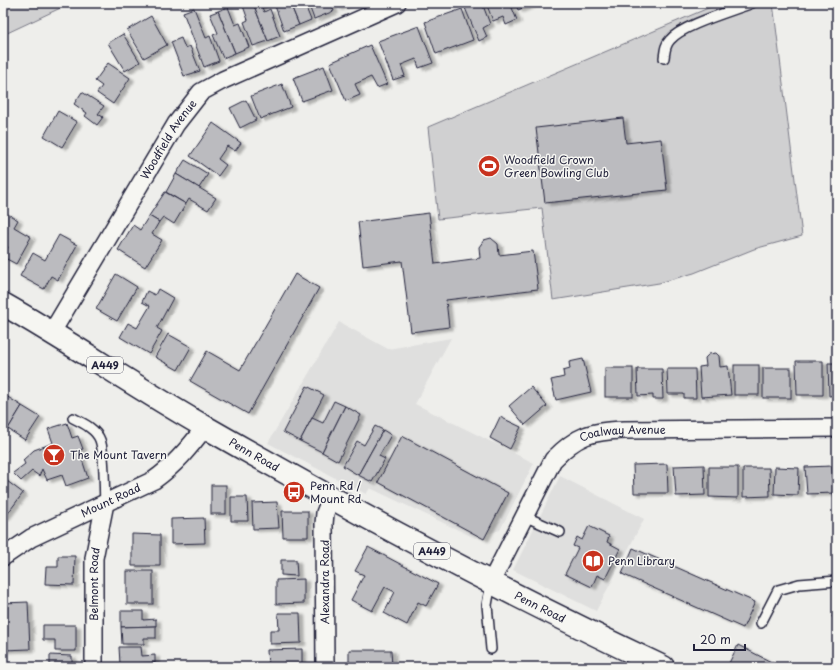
<svg xmlns="http://www.w3.org/2000/svg" width="840" height="670" font-family="'Playpen Sans',sans-serif">
<style>
.built{fill:#dfdfde}
.green{fill:#d0d0d1;stroke:#797986}
.building{fill:#bbbbbf;stroke:#22223b;filter:url(#shadow)}
.lines{fill:none;stroke-linecap:round;stroke-linejoin:round}
.service-casing{stroke:#22223b;stroke-width:12}
.minor-casing{stroke:#22223b;stroke-width:20}
.trunk-casing{stroke:#22223b;stroke-width:25}
.service{stroke:#f6f6f2;stroke-width:9}
.minor{stroke:#f6f6f2;stroke-width:17}
.trunk{stroke:#f6f6f2;stroke-width:22}
.labels{text-anchor:middle;stroke-width:3;stroke-linejoin:round;paint-order:stroke}
.shield{fill:#f6f6f2;stroke:#626272;stroke-width:1}
.shield-label{font-size:10px;font-weight:bold;fill:#22223b}
.street-label{font-size:11px;fill:#22223b;stroke:#f6f6f2}
.poi-label{font-size:11px;fill:#22223b;stroke:#f6f6f2;text-anchor:start}
</style>
<defs>
<filter id="shadow"><feDropShadow dx="4.5" dy="2.5" stdDeviation="1" flood-color="#0004"/></filter>
</defs>
<rect width="100%" height="100%" fill="#eeeeeb"/>
<filter id="ink" filterUnits="userSpaceOnUse"><feTurbulence type="fractalNoise" baseFrequency=".025" numOctaves="2"/><feDisplacementMap in="SourceGraphic" scale="8" xChannelSelector="R" yChannelSelector="G"/><feConvolveMatrix kernelMatrix="1 2 1 2 8 2 1 2 1" color-interpolation-filters="sRGB"/></filter>
<g filter="url(#ink)">
<g class="built">
<path d="M339 322 388 349 451 338 415 404 534 463 500 530 475 538 370 488 366 494 268 443Z"/>
<path d="M560 476 644 519 596 611 513 570Z"/>
</g>
<g class="green">
<path d="M3 3H71L3 35Z"/>
<path d="M720 3H773L802 236 754 249 694 273 659 283 553 300 542 208 438 219 428 127Z"/>
</g>
<g class="building">
<path d="M242 3H253L268 41 253 46 244 22 248 20Z"/>
<path d="M253 3H260L264 12 270 9 280 36 268 41Z"/>
<path d="M279 3H290L299 25 284 31 275 6Z"/>
<path d="M290 3H304L311 20 299 25Z"/>
<path d="M308 3H331L334 11 314 19Z"/>
<path d="M335 3H350L337 8Z"/>
<path d="M476 3H482L490 24 483 28 487 37 479 41 465 8Z"/>
<path d="M486 3H510L517 20 506 25 503 17 493 21Z"/>
<path d="M515 3H535L518 10Z"/>
<path d="M228 7 235 25 240 23 249 47 235 53 218 11Z"/>
<path d="M194 8 206 38 210 36 219 61 204 67 183 12Z"/>
<path d="M462 9 473 40 436 54 425 22Z"/>
<path d="M218 11 235 53 223 58 213 35 218 33 210 14Z"/>
<path d="M151 16 167 45 144 58 127 30Z"/>
<path d="M419 26 433 63 419 68 416 59 401 65 405 76 393 80 378 41Z"/>
<path d="M123 34 140 62 125 71 108 43Z"/>
<path d="M181 38 185 48 190 46 200 71 184 76 171 42Z"/>
<path d="M370 45 387 84 377 88 371 77 355 84 360 95 346 101 330 63Z"/>
<path d="M108 63 130 78 113 104 97 93 102 86 95 81Z"/>
<path d="M324 66 333 90 302 101 293 78Z"/>
<path d="M282 84 291 107 260 119 251 96Z"/>
<path d="M82 92 104 106 98 114 103 117 97 125 85 116 87 113 74 104Z"/>
<path d="M246 100 256 120 240 128 230 108Z"/>
<path d="M58 111 77 122 62 147 44 136Z"/>
<path d="M623 118 626 143 661 139 667 190 545 203 536 128Z"/>
<path d="M213 123 241 143 235 151 227 146 218 159 226 165 218 176 190 156Z"/>
<path d="M185 160 208 174 199 188 176 174Z"/>
<path d="M176 174 216 198 208 210 189 199 186 204 166 192Z"/>
<path d="M165 192 186 204 174 224 163 217 159 222 149 216Z"/>
<path d="M6 213 18 220 14 227 31 237 16 264 3 257 8 247 3 244V240L7 232 3 230V219Z"/>
<path d="M429 213 435 264 480 258 479 247 484 240 491 238 498 244 499 255 533 251 538 289 446 300 449 327 411 332 402 261 363 266 358 222Z"/>
<path d="M149 216 159 222 152 234 162 240 145 267 118 250 133 225 140 230Z"/>
<path d="M59 235 77 245 58 280 51 276 44 289 20 276 33 253 45 260Z"/>
<path d="M116 274 137 287 117 321 96 309Z"/>
<path d="M295 274 319 288 248 414 190 381 207 351 240 370Z"/>
<path d="M158 289 173 298 157 328 162 331 149 354 120 337 128 323 137 328 150 306 142 302 147 291 155 295Z"/>
<path d="M168 334 191 347 178 370 155 357Z"/>
<path d="M716 353 719 356 720 367 728 366 731 395 701 397 699 367 706 366 705 358 709 354Z"/>
<path d="M583 359 591 392 556 400 551 380 564 377 563 371 570 369 569 362Z"/>
<path d="M796 361H823V395H797Z"/>
<path d="M828 363H837V395L829 396Z"/>
<rect x="734" y="365" width="25" height="30"/>
<rect x="605" y="368" width="28" height="29"/>
<rect x="763" y="368" width="28" height="30"/>
<path d="M637 369H662L663 399H653V395L638 396Z"/>
<path d="M667 369H695L696 398H684V394H668Z"/>
<path d="M307 386 324 395 300 441 283 432Z"/>
<path d="M531 387 547 406 525 425 509 406Z"/>
<path d="M3 394 22 406 8 429 3 426Z"/>
<path d="M334 401 345 406 322 452 300 441 312 418 323 423Z"/>
<path d="M22 406 40 417 25 440 8 429Z"/>
<path d="M345 406 361 415 338 461 322 452Z"/>
<path d="M500 417 521 427 510 449 490 438Z"/>
<path d="M67 423 72 438 78 436 83 449 79 450 88 478 66 486 62 475 47 480 42 469 39 476 32 471 21 481 13 473 25 464 23 460 34 450 53 443 48 429Z"/>
<path d="M375 426 383 430 358 475 343 466 357 441 364 445Z"/>
<path d="M383 430 391 435 379 456 385 459 372 482 358 475Z"/>
<path d="M402 436 508 493 484 539 378 482Z"/>
<path d="M667 464 668 493H634L633 465Z"/>
<path d="M704 465 705 495 676 496 674 466Z"/>
<path d="M832 466 834 493 807 494 805 467Z"/>
<path d="M709 467H738V498L709 497Z"/>
<path d="M775 467 799 468 798 495 774 494Z"/>
<path d="M743 468H769L770 496 743 497Z"/>
<path d="M3 478 23 493 5 517 3 516Z"/>
<rect x="211" y="485" width="15" height="29"/>
<path d="M231 497H247L248 521H231Z"/>
<path d="M277 502 279 528 253 529 252 503Z"/>
<path d="M282 511H308V537H283Z"/>
<path d="M204 518 205 543 171 544V519Z"/>
<path d="M589 526 609 536 607 542 620 549 605 579 597 575 592 587 565 574 578 548 573 546 577 537 582 540Z"/>
<path d="M132 534 160 535V566H132Z"/>
<path d="M368 547 438 584 426 606 418 602 407 625 384 613 395 592 385 587 372 611 351 600 364 575 355 571Z"/>
<path d="M633 548 755 602 743 628 622 574Z"/>
<path d="M58 556H75L74 585 45 584 46 567H58Z"/>
<path d="M281 560H296L297 576 281 575Z"/>
<rect x="127" y="571" width="26" height="33"/>
<path d="M304 579V603L276 604V580Z"/>
<path d="M28 602 30 649 3 650V603Z"/>
<path d="M837 607V620L832 617Z"/>
<path d="M121 611H143V620L156 619V626L121 627Z"/>
<path d="M278 613H300L301 643 270 644V630H279Z"/>
<path d="M43 625H76V651H55V640H43Z"/>
<path d="M156 626V638H144V644H122L121 627Z"/>
<path d="M738 645 781 667H727Z"/>
<path d="M119 647H141L142 656 155 655V663L120 664Z"/>
<path d="M302 649V667H268L267 650Z"/>
<path d="M349 650H391L392 667H349Z"/>
<path d="M50 655 72 656V666L80 667H50Z"/>
<path d="M155 663V667H120V664Z"/>
</g>
<g class="lines">
<g class="service-casing">
<g id="service">
<path d="M664 58C665 51 665 45 670 40 682 25 732 11 752 3"/>
<path d="M73 418C83 423 96 429 100 440 105 453 104 488 105 503"/>
<path d="M524 516 560 532"/>
<path d="M761 623 778 590 799 584 837 581"/>
<path d="M491 649 487 605 491 583"/>
</g>
</g>
<g class="minor-casing">
<g id="minor">
<path id="s1" d="M52 332 176 124 201 92 223 80 397 3"/>
<path id="s2" d="M3 557 31 538 154 480C175 465 190 447 205 427"/>
<path id="s3" d="M491 582 553 460C577 435 591 431 625 430L837 428"/>
<path id="s4" d="M94 667V558L105 503"/>
<path d="M325 667 324 524 325 513 331 498"/>
</g>
</g>
<g class="trunk-casing">
<g id="trunk">
<path id="s5" d="M3 304C72 343 138 389 207 428 355 513 508 594 663 667"/>
</g>
</g>
<use href="#service" class="service"/>
<use href="#minor" class="minor"/>
<use href="#trunk" class="trunk"/>
</g>
</g>
<defs>
<g id="stadium-disc" transform="scale(1.15)"><circle r="9.5" fill="#c8321e" stroke="#f6f6f2"/><path d="M0-5a6.5 5 0 1 0 0 10a6.5 5 0 1 0 0-10ZM-3.5-1.8h7v3.6h-7Z" fill="#fff"/></g>
<g id="bar-disc" transform="scale(1.15)"><circle r="9.5" fill="#c8321e" stroke="#f6f6f2"/><path d="M-6-5H6L.8 .8V4.5H3.5V6h-7V4.5H-.8V.8Z" fill="#fff"/></g>
<g id="bus-disc" transform="scale(1.15)"><circle r="9.5" fill="#c8321e" stroke="#f6f6f2"/><path d="M-5-6H5V4H4V6H2V4H-2V6H-4V4H-5ZM-3.5-4V0h7V-4ZM-3.5 1.2v1.5H-2V1.2ZM2 1.2v1.5H3.5V1.2Z" fill="#fff"/></g>
<g id="library-disc" transform="scale(1.15)"><circle r="9.5" fill="#c8321e" stroke="#f6f6f2"/><path d="M-6-4Q-3-5.5-.7-3.5V5Q-3 3-6 4ZM6-4Q3-5.5 .7-3.5V5Q3 3 6 4Z" fill="#fff"/></g>
</defs>
<g fill-rule="evenodd">
<use href="#stadium-disc" x="489" y="166"/>
<use href="#bar-disc" x="54" y="455"/>
<use href="#bus-disc" x="294" y="492"/>
<use href="#library-disc" x="593" y="561"/>
</g>
<g class="labels">
<g class="shield">
<rect x="87" y="357" width="36" height="16" rx="3"/>
<rect x="414" y="543" width="36" height="16" rx="3"/>
</g>
<g class="shield-label">
<text x="105" y="369">A449</text>
<text x="432" y="555">A449</text>
</g>
<g class="street-label">
<text dy="4" stroke="none"><textPath href="#s1" startOffset="225">Woodfield Avenue</textPath></text>
<text dy="4" stroke="none"><textPath href="#s3" startOffset="215">Coalway Avenue</textPath></text>
<text dy="4" stroke="none"><textPath href="#s5" startOffset="293">Penn Road</textPath></text>
<text dy="4" stroke="none"><textPath href="#s2" startOffset="122">Mount Road</textPath></text>
<text transform="translate(325 582) rotate(-90)" y="4">Alexandra Road</text>
<text dy="4" stroke="none"><textPath href="#s4" startOffset="83">Belmont Road</textPath></text>
<text dy="4" stroke="none"><textPath href="#s5" startOffset="617">Penn Road</textPath></text>
</g>
<g class="poi-label">
<text x="504" y="164">Woodfield Crown<tspan x="504" dy="13">Green Bowling Club</tspan></text>
<text x="70" y="459">The Mount Tavern</text>
<text x="310" y="490">Penn Rd /<tspan x="310" dy="13">Mount Rd</tspan></text>
<text x="608" y="565">Penn Library</text>
</g>
</g>
<rect width="840" height="670" fill="none" stroke="#f6f6f2" stroke-width="16"/>
<rect x="8" y="8" width="824" height="654" fill="none" stroke="#22223b" stroke-width="1.5" filter="url(#ink)"/>
<path d="M694 644v6h51v-6" fill="none" stroke="#22223b" stroke-width="2"/>
<text x="700" y="644" font-size="12" fill="#22223b" stroke="#f6f6f2" stroke-width="3" paint-order="stroke">20 m</text>
</svg>
